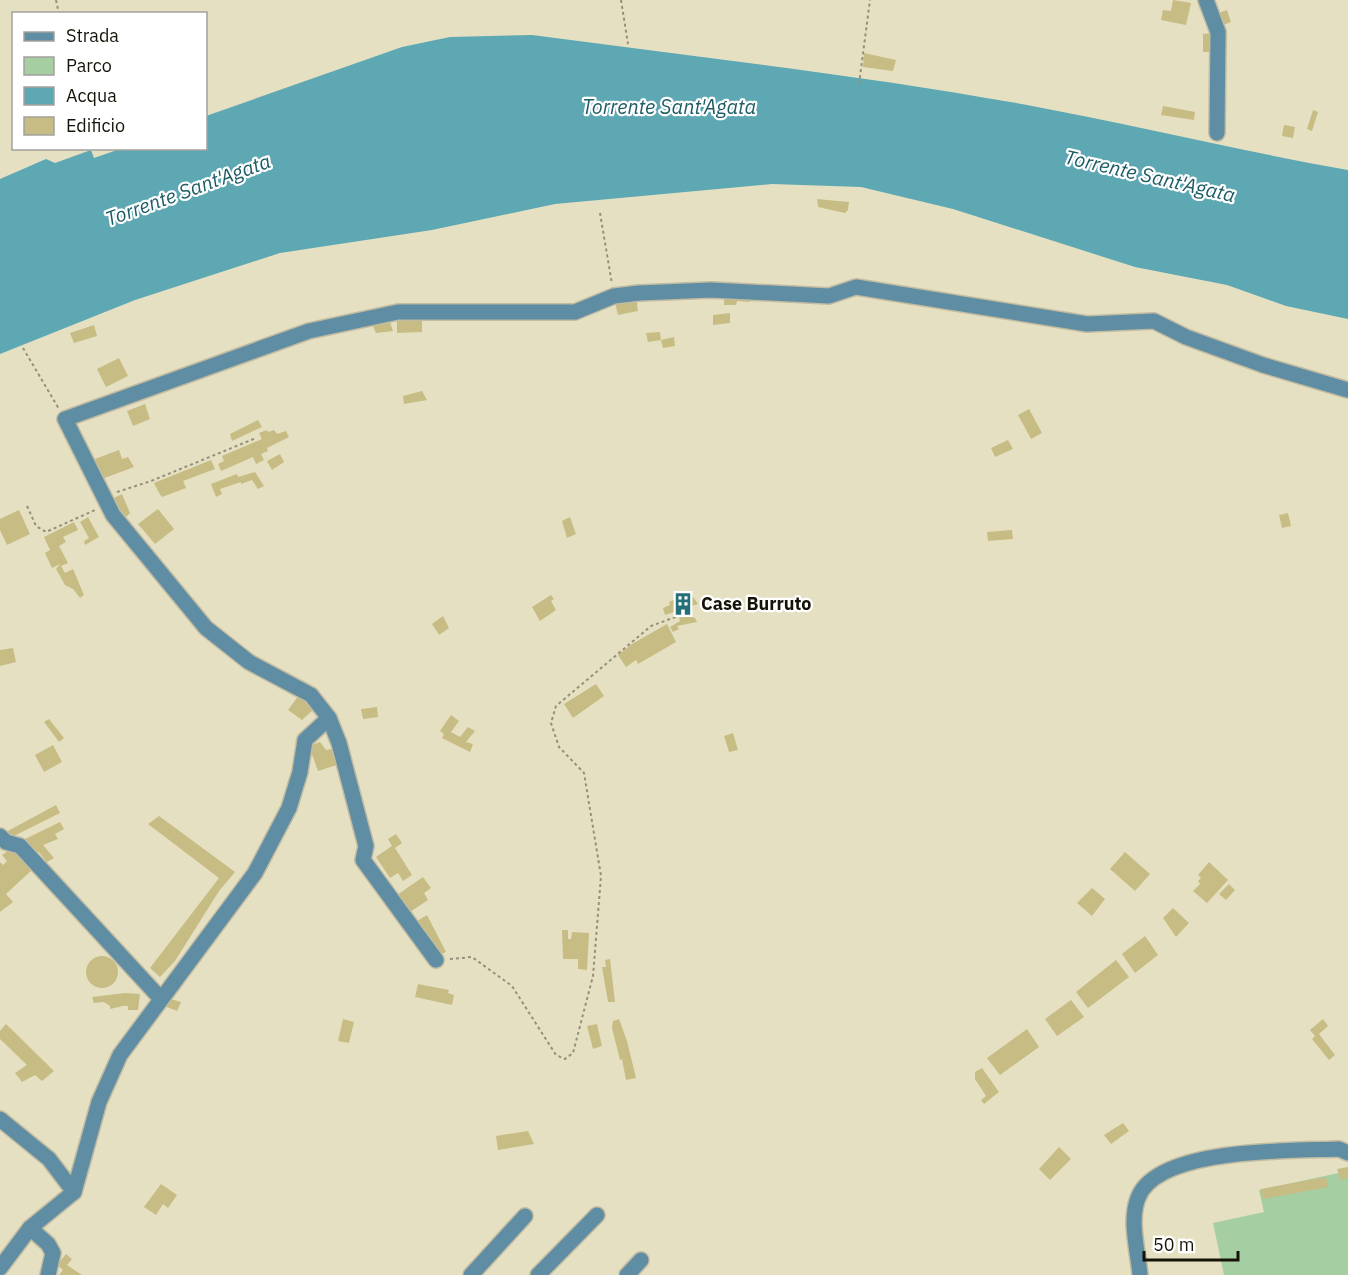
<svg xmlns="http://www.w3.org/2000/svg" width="1348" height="1275" font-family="'IBM Plex Sans',sans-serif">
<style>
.green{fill:#a5cea2}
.water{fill:#5da8b3}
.building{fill:#c7bc83}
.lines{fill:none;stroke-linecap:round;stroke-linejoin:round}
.minor-casing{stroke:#c1bba1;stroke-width:18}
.path{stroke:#95907a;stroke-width:2;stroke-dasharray:3 3;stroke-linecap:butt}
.minor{stroke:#5f8da4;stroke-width:15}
.labels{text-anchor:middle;stroke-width:4.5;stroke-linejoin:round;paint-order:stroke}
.poi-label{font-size:18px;font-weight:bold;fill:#161409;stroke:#fff;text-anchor:start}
.water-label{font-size:20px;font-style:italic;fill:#1d5c65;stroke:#fff}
</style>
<rect width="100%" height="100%" fill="#e6e0c2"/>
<path class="green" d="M1348 1171V1275H1224L1213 1223 1264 1212 1259 1190Z"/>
<path class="water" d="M532 35C697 57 863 75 1027 105 1134 125 1240 151 1348 170V319L1286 306 1227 285 1135 267 953 209 861 187 772 184 555 204 432 230 280 253 135 300 0 354V179L46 159 55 163 91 150 94 158 120 149 206 148V116L402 47 450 37Z"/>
<g class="building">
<path d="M1173 0 1191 3 1186 25 1161 20 1163 10 1171 11Z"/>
<path d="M1227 10 1231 22 1218 27 1213 15Z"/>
<path d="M1212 33V52H1203V34Z"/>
<path d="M864 53 896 60 893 71 863 67Z"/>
<path d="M1163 106 1195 112 1194 120 1161 115Z"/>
<path d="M1313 110 1318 112 1312 131 1307 129Z"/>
<path d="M1284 125 1295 127 1293 138 1282 136Z"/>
<path d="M817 199 849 202 848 210 845 213 818 207Z"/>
<path d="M724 294 751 296 750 302 737 301 736 305H724Z"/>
<path d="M636 297 638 311 618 315 614 298Z"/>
<path d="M730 313V323L713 325V315Z"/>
<path d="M422 318V332L397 333V319Z"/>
<path d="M389 319 393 331 376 333 371 322Z"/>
<path d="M94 325 97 336 74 343 70 333Z"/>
<path d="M660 332 661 340 648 342 646 333Z"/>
<path d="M674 337 675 346 663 348 661 340Z"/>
<path d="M119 358 128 376 106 387 97 369Z"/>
<path d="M422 391 427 400 404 404 403 396Z"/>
<path d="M145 404 150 419 133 426 127 411Z"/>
<path d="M1029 409 1042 433 1031 439 1018 415Z"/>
<path d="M258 420 262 427 232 441 230 434Z"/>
<path d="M267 430 268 432 274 430 277 434 286 431 289 437 267 448 268 451 261 454 264 460 256 464 253 457 221 471 218 464 224 461 222 456 262 439 259 433Z"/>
<path d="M1008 440 1013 449 995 457 991 448Z"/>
<path d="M119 450 122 459 128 457 134 467 102 479 95 459Z"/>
<path d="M280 454 284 462 272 470 267 461Z"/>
<path d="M211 460 215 469 183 481 186 488 162 497 158 491 154 483Z"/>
<path d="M255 472 264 486 258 489 252 480 241 484V482L220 489 222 494 216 497 211 484 237 474 238 477Z"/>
<path d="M122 494 130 513 121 522 108 501Z"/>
<path d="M158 509 174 529 155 544 138 524Z"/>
<path d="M19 510 30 534 7 545 0 530V519Z"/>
<path d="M1288 513 1291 526 1282 528 1279 515Z"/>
<path d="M88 517 99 537 85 545 84 541 89 538 80 522Z"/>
<path d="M570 517 576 534 567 538 562 521Z"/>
<path d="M74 522 78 530 63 537 66 542 59 546 68 563 61 566 65 573 73 569 84 595 80 598 73 589 65 585 60 576 56 569 60 564 52 568 45 553 50 550 44 537Z"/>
<path d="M1012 530 1013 539 988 541 987 532Z"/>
<path d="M690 593 698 604 665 615 663 608 670 605 669 602Z"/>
<path d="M551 595 554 599 551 601 556 610 540 621 532 607Z"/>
<path d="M686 615 695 618 697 622 677 626 679 629 673 632 670 627 680 621 679 618Z"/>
<path d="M443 616 449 628 439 635 432 624Z"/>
<path d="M667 624 676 642 638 664 636 660 626 667 618 655 632 644Z"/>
<path d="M13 648 16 662 0 666V650Z"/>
<path d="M596 684 604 696 573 718 564 704Z"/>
<path d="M299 695 307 699 305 702 313 710 302 720 288 710Z"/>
<path d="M377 707 378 717 363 719 361 709Z"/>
<path d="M451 715 459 721 451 732 460 737 468 727 475 731 466 742 473 744 470 752 442 738 444 734 440 731Z"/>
<path d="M49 719 64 738 59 742 44 722Z"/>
<path d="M733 733 738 750 729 752 724 736Z"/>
<path d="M320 742 326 750 332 749 337 765 318 771 309 746Z"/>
<path d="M53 745 62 762 44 772 35 755Z"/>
<path d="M56 805 60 813 10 838 6 832Z"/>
<path d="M159 816 235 872 219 891 175 961 160 977 150 968 219 878 148 824Z"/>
<path d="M60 822 64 829 55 834 58 839 43 845 54 858 47 862 39 852 33 855 23 840Z"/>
<path d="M396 834 402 843 395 848 412 875 403 881 398 873 390 878 376 857 392 846 388 839Z"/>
<path d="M12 848 20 857 23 854 34 868 6 894 13 902 0 912V862L3 865 7 861 2 855Z"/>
<path d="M1125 852 1150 874 1135 891 1110 869Z"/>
<path d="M1209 862 1228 880 1207 903 1193 891 1200 884 1198 881 1201 878 1198 875Z"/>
<path d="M423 877 431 888 424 893 428 900 410 912 397 895Z"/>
<path d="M1229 884 1235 890 1226 900 1219 894Z"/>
<path d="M1092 888 1105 899 1092 916 1077 903Z"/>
<path d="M1173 908 1189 923 1176 937 1163 918Z"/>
<path d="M427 915 446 952 437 956 417 921Z"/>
<path d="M562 930H568V939H571L572 932 589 933 587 970 578 969V959H563Z"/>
<path d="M1145 936 1158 955 1135 973 1122 954Z"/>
<circle cx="102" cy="972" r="16"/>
<path d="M610 959 615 1002H608L602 967H606L605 960Z"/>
<path d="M1116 960 1129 977 1088 1008 1076 992Z"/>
<path d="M418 984 449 990 448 993 454 995 452 1005 415 997Z"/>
<path d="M125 993 140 994 138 1010H128V1006H123L110 1009V1006L104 1002 94 1003 92 997Z"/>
<path d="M167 998 181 1002 177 1011 162 1005Z"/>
<path d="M1071 1000 1084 1017 1057 1036 1045 1019Z"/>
<path d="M343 1019 354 1022 349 1043 338 1041Z"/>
<path d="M619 1019 627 1041 636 1078 626 1080 622 1059 620 1060 612 1028 613 1021Z"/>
<path d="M1323 1019 1328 1026 1319 1034 1335 1055 1329 1060 1312 1039 1315 1036 1310 1030Z"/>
<path d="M6 1024 54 1071 42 1081 35 1075 22 1082 15 1073 27 1065 0 1039V1031Z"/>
<path d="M597 1024 602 1046 593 1049 587 1026Z"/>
<path d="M1027 1029 1039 1047 1000 1075 987 1058Z"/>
<path d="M982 1068 999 1092 984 1104 981 1100 986 1096 975 1079V1072Z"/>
<path d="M1123 1123 1129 1131 1111 1144 1104 1135Z"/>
<path d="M528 1131 534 1144 498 1150 496 1136Z"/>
<path d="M1059 1147 1071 1159 1050 1180 1039 1169Z"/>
<path d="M1348 1167V1178L1341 1180 1337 1169Z"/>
<path d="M1326 1177 1328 1187 1263 1199 1261 1189Z"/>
<path d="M161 1184 177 1195 168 1208 163 1204 156 1215 144 1207Z"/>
<path d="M66 1254 72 1259 67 1265 82 1275H59L63 1270 57 1265Z"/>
</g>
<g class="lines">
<g class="minor-casing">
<g id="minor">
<path d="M1206 0 1218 32 1217 133"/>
<path d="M329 718 339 743 366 846 363 860 436 960"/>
<path d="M0 836 6 842 20 846 161 999"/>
<path d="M0 1119 49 1159 74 1192"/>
<path d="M30 1228 48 1244 53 1253 48 1275"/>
<path d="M0 1268 30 1228 74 1192 99 1102 120 1055 255 873 289 808 300 772 305 740 329 718 311 695 249 662 206 628 113 515 65 419 309 331 398 312H575L614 296 639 293 711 290 829 296 856 287 1087 324 1154 321 1186 337 1263 365 1348 390"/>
<path d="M471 1275 525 1216"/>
<path d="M538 1275 597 1215"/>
<path d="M627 1275 641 1260"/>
<path d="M1140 1275C1138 1251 1129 1221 1138 1198 1157 1147 1293 1151 1339 1149L1348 1153"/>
</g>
</g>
<g class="path">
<path d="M56 0 59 14"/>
<path d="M621 0 628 44"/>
<path d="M859 84 870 0"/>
<path d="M600 213 612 284"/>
<path d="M23 348 59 409"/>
<path d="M117 492 151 481 256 438"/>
<path d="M27 506 36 526 46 532 95 510"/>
<path d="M450 959 472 957 512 986 556 1055 565 1059 573 1053 593 976 601 876 584 773 559 747 551 723 556 706 651 626 689 612"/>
</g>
<use href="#minor" class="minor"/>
</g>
<defs>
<g id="building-bare" transform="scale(1.8)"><path d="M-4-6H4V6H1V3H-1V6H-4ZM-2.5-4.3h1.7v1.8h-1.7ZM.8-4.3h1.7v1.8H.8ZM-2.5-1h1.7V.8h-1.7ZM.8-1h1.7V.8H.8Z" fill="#256f77" stroke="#fff" stroke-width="2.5" paint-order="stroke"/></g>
</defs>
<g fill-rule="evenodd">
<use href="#building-bare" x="683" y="604"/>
</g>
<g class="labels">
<g class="poi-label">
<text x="701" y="610">Case Burruto</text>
</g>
<g class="water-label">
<text x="669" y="114">Torrente Sant'Agata</text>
<text transform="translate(1150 176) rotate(13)" y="7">Torrente Sant'Agata</text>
<text transform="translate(188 190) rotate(-20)" y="7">Torrente Sant'Agata</text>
</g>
</g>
<rect x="12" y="12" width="195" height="138" fill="#ffffff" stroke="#a2a19d" stroke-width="1.5"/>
<rect x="24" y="32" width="30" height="9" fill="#5f8da4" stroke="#a2a19d" stroke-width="1.5"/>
<text x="66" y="42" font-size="18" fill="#161409">Strada</text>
<rect x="24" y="57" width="30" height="18" fill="#a5cea2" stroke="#a2a19d" stroke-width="1.5"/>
<text x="66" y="72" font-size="18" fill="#161409">Parco</text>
<rect x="24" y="87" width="30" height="18" fill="#5da8b3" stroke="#a2a19d" stroke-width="1.5"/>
<text x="66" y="102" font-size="18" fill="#161409">Acqua</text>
<rect x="24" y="117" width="30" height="18" fill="#c7bc83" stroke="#a2a19d" stroke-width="1.5"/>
<text x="66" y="132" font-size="18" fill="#161409">Edificio</text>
<path d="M1144 1251v9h94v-9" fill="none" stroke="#161409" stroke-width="3"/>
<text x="1153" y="1251" font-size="18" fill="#161409" stroke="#ffffff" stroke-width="4.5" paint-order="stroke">50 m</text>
</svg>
